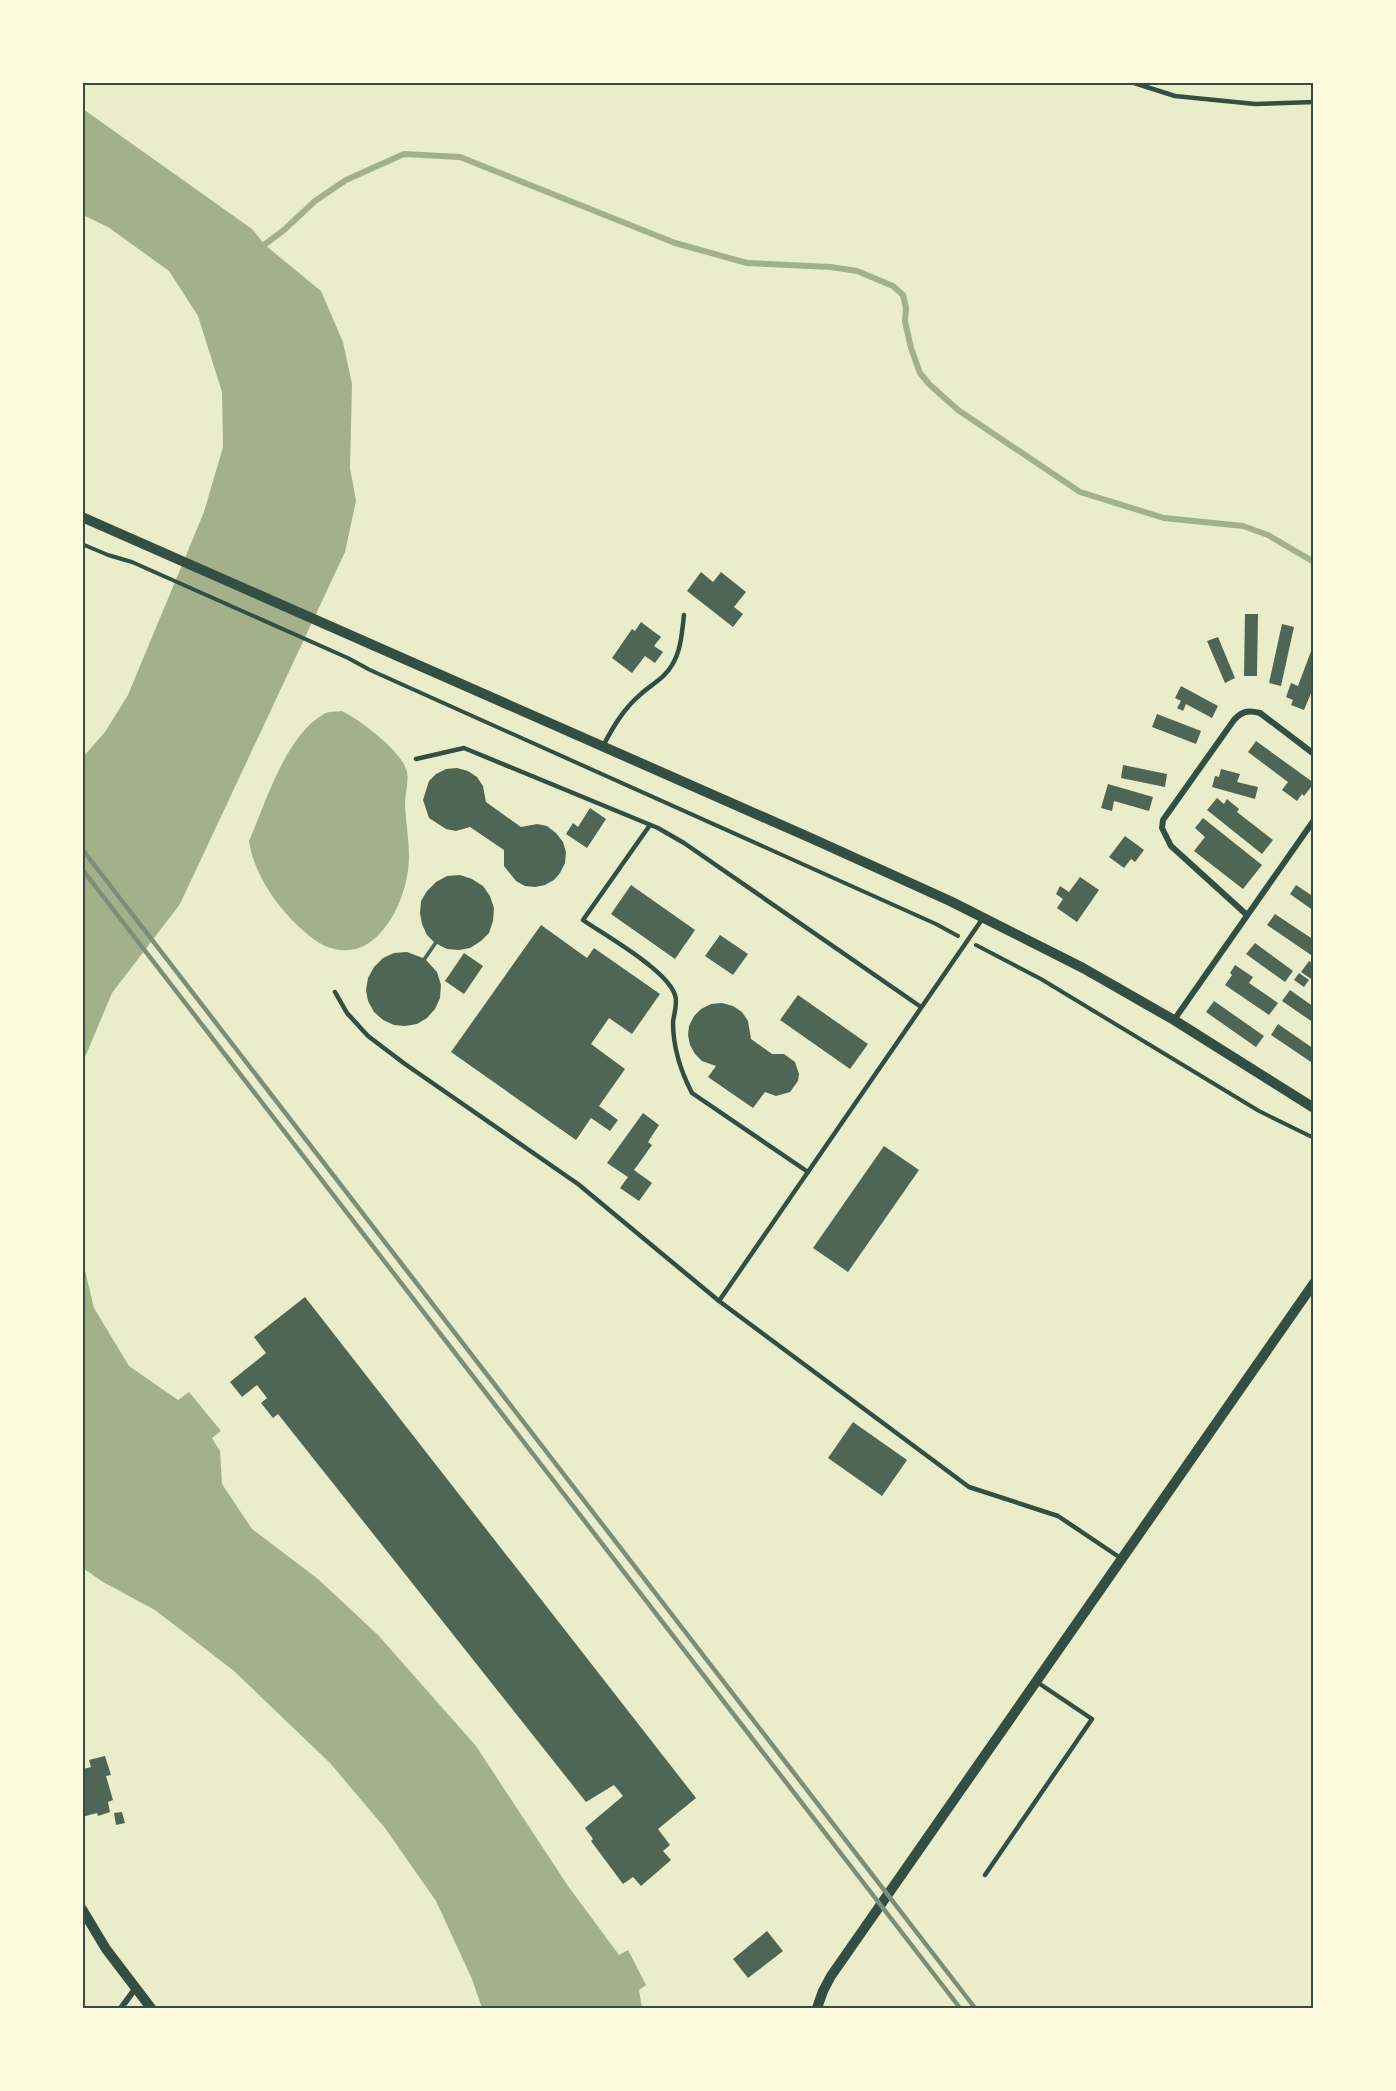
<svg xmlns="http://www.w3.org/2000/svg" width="1396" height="2091" font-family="Bitter,serif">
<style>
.water{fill:#a3b18a}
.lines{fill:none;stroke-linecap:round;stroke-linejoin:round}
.stream{stroke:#a3b18a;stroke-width:6}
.building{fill:#4f6655}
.path{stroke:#344e41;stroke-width:4}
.service{stroke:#344e41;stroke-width:4.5}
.minor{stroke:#344e41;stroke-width:6}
.tertiary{stroke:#344e41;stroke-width:10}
.rail{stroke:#7c8e77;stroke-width:4.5}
.neatline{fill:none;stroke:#344e41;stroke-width:2}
</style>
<rect width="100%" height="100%" fill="#e9edc9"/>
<g class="water">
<path d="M83 109 252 229 265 245 321 291 343 342 352 384 350 468 356 501 345 552 180 904 112 993 83 1062V757L105 732 128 695 204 512 223 447 222 392 198 316 169 271 108 227 83 215Z"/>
<path d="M342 711C360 720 403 752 407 772 409 781 405 794 405 804 406 828 412 853 407 876 401 911 374 962 331 948 319 945 307 934 298 926 274 903 254 873 249 841 266 802 286 735 324 714 328 711 336 712 342 711Z"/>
<path d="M83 1262 94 1308 129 1366 178 1400 189 1392 221 1431 212 1438 220 1451 222 1484 252 1529 318 1579 378 1635 476 1746 568 1886 619 1955 628 1950 646 1985 639 1990 642 2008H482L472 1979 436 1901 385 1828 330 1763 234 1671 155 1610 103 1582 83 1568Z"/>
</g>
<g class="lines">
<path class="stream" d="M260 248 284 230 315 201 346 180 404 154 460 157 675 243 747 263 831 267 857 271 893 286 903 295 906 308 905 321 911 348 920 373 929 384 958 410 1080 492 1164 518 1243 526 1268 535 1314 562"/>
</g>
<g class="building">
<path d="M701 572 713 582 721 572 746 592 734 607 743 614 733 627 687 591Z"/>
<path d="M1245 614H1258L1257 676H1244Z"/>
<path d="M641 622 661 637 654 646 663 652 655 663 645 656 632 673 612 658 632 629 635 631Z"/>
<path d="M1282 624 1294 627 1281 686 1269 683Z"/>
<path d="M1218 637 1235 678 1225 683 1207 641Z"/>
<path d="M1313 646 1314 686 1304 710 1291 705 1293 700 1286 697 1291 683 1298 686Z"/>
<path d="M1181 686 1218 706 1212 718 1186 704 1183 711 1177 708 1181 701 1175 698Z"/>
<path d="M1157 714 1201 731 1196 744 1152 727Z"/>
<path d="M1256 741 1314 783 1304 796 1302 794 1297 801 1282 790 1288 782 1248 752Z"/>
<path d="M1123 765 1167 774 1165 787 1121 778Z"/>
<path d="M457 768 468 771 477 777 483 786 486 802 521 827 537 824 547 826 556 833 563 842 566 852 565 863 560 873 554 880 545 885 535 887 525 886 516 881 504 866V850L470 827 456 831 446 829 429 818 423 800 429 781 436 774 446 769Z"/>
<path d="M1221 769 1240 774 1237 782 1258 787 1255 799 1212 787 1215 776 1219 777Z"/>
<path d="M1108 784 1153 797 1149 811 1114 801 1112 811 1101 808Z"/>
<path d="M1217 798 1224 804 1227 799 1239 809 1237 812 1273 840 1262 854 1207 810Z"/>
<path d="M590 808 606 819 587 848 566 834 573 823 578 827Z"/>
<path d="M1203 818 1262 865 1243 889 1194 851 1205 837 1195 828Z"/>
<path d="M1125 836 1144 850 1135 862 1131 859 1124 868 1109 857Z"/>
<path d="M460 875 472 879 483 886 490 896 494 908 493 921 489 933 481 941 470 948 459 950 447 949 437 944 426 960 437 972 441 985 440 998 435 1009 427 1018 417 1024 405 1026 394 1025 383 1020 374 1012 368 1001 366 990 368 978 374 967 383 958 394 953 407 952 423 958 434 942 427 935 422 924 420 913 421 901 427 891 436 882 447 876Z"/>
<path d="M1080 877 1099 890 1077 922 1057 908 1063 899 1056 894 1060 886 1069 892Z"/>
<path d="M631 885 695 930 675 959 611 914Z"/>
<path d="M1296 885 1314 897V911L1290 894Z"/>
<path d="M1275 914 1314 940V957L1267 925Z"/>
<path d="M541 925 587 958 594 948 660 994 632 1034 609 1018 591 1044 625 1069 599 1106 618 1120 610 1131 591 1118 576 1140 451 1052Z"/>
<path d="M720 935 748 954 733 975 705 956Z"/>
<path d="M1255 943 1293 971 1285 982 1246 954Z"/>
<path d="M464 953 483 966 464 994 445 981Z"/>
<path d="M1309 961 1314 964V981L1301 972Z"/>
<path d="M1235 965 1253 977 1249 983 1278 1003 1269 1015 1225 985 1232 975 1230 973Z"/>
<path d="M1299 973 1309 980 1304 987 1294 980Z"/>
<path d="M1290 990 1314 1007V1023L1282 1001Z"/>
<path d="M798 995 868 1044 850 1069 780 1020Z"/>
<path d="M1214 1001 1264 1036 1256 1047 1206 1012Z"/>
<path d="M722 1003 733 1006 742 1012 748 1021 751 1039 772 1054H784L795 1062 799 1074 798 1081 790 1092 776 1096 765 1092 753 1108 708 1077 716 1066 702 1061 695 1054 690 1045 688 1035 689 1026 694 1016 701 1009 711 1004Z"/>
<path d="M1278 1024 1314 1049V1064L1271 1035Z"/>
<path d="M643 1113 659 1125 648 1142 652 1145 634 1170 652 1183 639 1201 620 1188 628 1177 607 1163Z"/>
<path d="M884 1146 919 1170 848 1272 813 1248Z"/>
<path d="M305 1297 696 1798 658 1829 670 1845 663 1851 671 1860 641 1886 633 1877 623 1884 591 1841 593 1839 585 1828 623 1796 614 1785 586 1802 278 1414 273 1418 261 1403 267 1398 257 1385 242 1397 230 1382 266 1353 254 1337Z"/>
<path d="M853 1422 907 1460 882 1496 828 1458Z"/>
<path d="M105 1756 111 1775 106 1776 113 1800 108 1802 110 1812 98 1816 97 1813 82 1817V1776L84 1775 83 1769 91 1767 89 1760Z"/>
<path d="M122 1812 125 1823 116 1825 114 1813Z"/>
<path d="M767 1931 783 1951 748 1978 733 1959Z"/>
</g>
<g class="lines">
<g class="path">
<path d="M82 544 108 555 132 562 348 658 370 670 936 924 958 936"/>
<path d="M976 945 1041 979 1259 1111 1314 1138"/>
</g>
<g class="service">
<path d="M1131 82 1175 96 1255 104 1314 102"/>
<path d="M603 746C613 727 624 708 641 694 652 684 665 678 672 665 681 651 682 632 684 615"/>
<path d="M416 759 464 748 658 828 684 843 921 1007"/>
<path d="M650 825 583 920C606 936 667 970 675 995 678 1003 674 1014 673 1022 673 1048 680 1070 692 1093L808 1172"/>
<path d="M335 992 347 1013 368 1036 405 1064 578 1184 719 1301 969 1487 1058 1516 1122 1559"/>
<path d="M719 1301 983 918"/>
<path d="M985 1875 1092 1719 1037 1682"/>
</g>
<g class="minor">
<path d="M1247 915 1171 846 1162 828 1163 820 1234 720C1242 711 1248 710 1260 713L1314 754"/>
<path d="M1174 1020 1314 820"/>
<path d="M121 2008 135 1989"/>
</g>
<g class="tertiary">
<path d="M82 517 813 839 950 901 1083 968 1174 1020 1314 1108"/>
<path d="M82 1909 106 1949 151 2008"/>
<path d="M817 2008 823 1991 831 1976 1314 1283"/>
</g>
<g class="rail">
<path d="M82 849 975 2008"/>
<path d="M82 869 960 2008"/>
</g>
</g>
<rect width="1396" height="2091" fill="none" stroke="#fefae0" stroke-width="168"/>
<rect x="84" y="84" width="1228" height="1923" class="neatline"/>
</svg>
